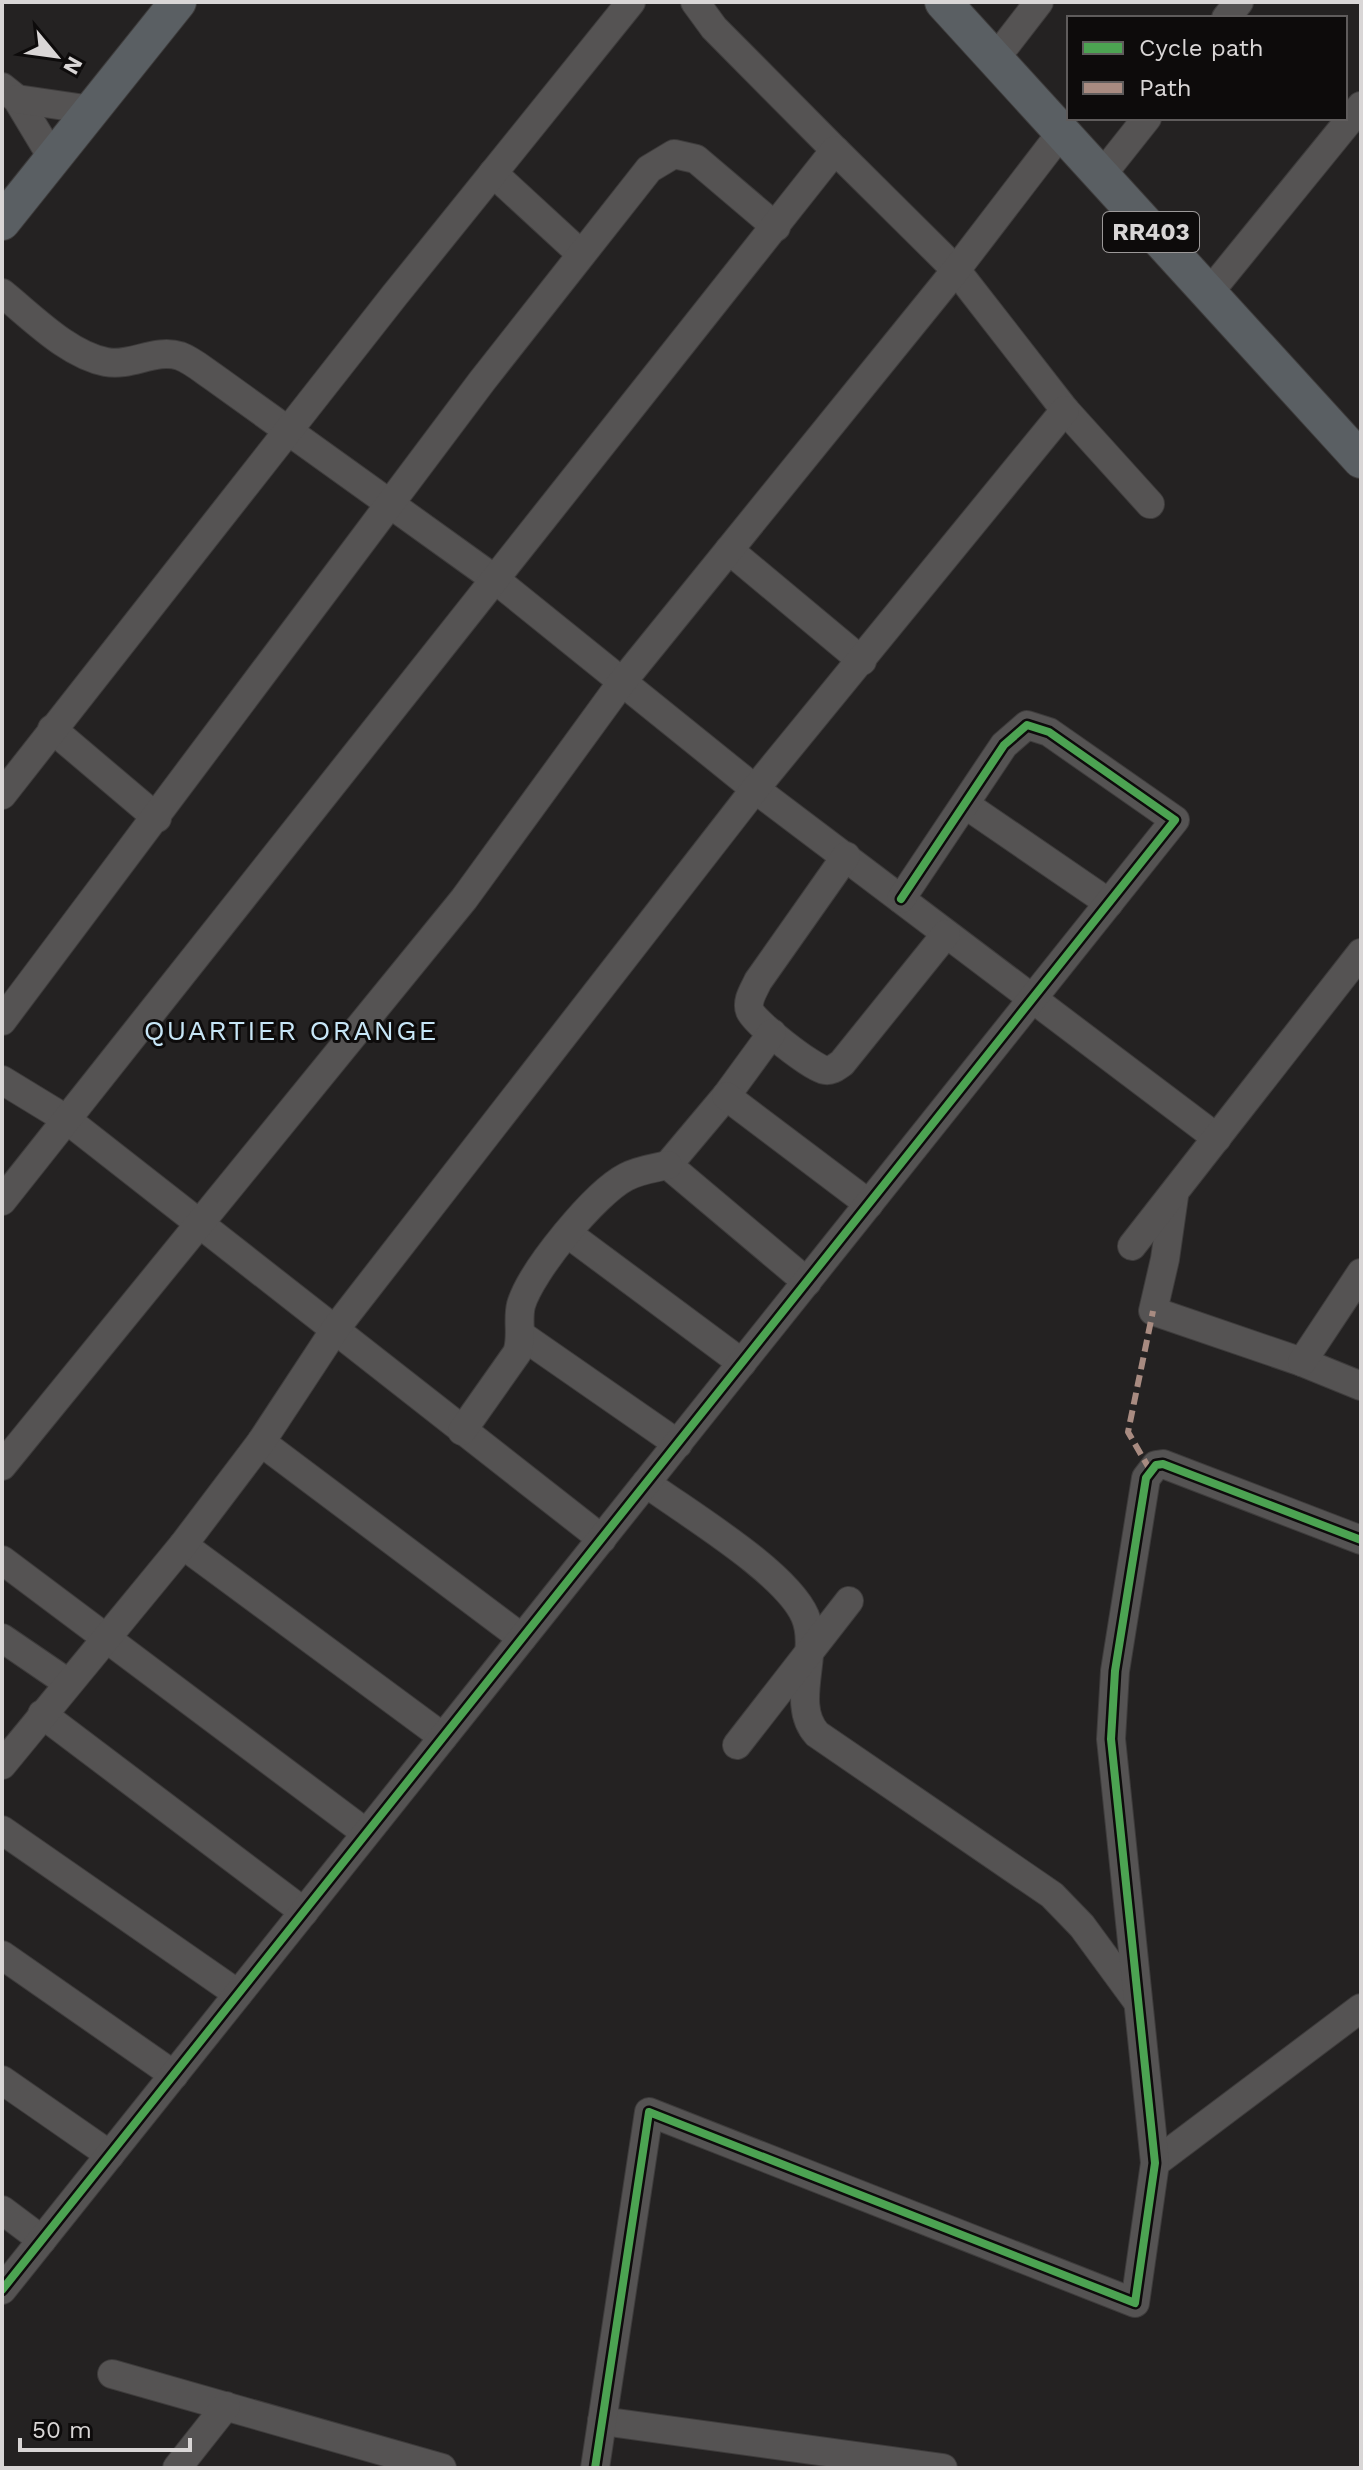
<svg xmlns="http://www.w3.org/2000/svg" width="1363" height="2470" font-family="'Work Sans',sans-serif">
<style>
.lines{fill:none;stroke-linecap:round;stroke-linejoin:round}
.minor-casing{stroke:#3e3c3c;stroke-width:30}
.major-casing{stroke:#3e3c3c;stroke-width:38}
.minor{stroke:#555353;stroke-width:28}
.major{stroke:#5a5f63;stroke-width:36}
.quiet{stroke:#a88b81;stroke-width:6;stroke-dasharray:12 6;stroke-linecap:butt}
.cycleway-casing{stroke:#0d0b0b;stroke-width:13}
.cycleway{stroke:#4ca352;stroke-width:8}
.labels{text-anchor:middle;stroke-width:6;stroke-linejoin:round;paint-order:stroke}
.shield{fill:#0d0b0b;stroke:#9c9999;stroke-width:2}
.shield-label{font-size:24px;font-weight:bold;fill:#d9d6d6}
.neighbourhood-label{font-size:28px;letter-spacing:2px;fill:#c7e6f7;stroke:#0d0b0b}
</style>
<rect width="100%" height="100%" fill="#242222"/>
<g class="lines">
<g class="minor-casing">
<g id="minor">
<path d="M695 2 714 28 835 150"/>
<path d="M1226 18 1239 2"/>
<path d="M995 59 1039 2"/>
<path d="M2 87 17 99 53 159"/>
<path d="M17 99 92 110"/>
<path d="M493 173 581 254"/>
<path d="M1101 176 1147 118"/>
<path d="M2 293C32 317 67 354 106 362 131 367 155 348 180 356 191 360 202 369 212 376L496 580 755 789 1217 1138"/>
<path d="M1208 294 1361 106"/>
<path d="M729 550 862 661"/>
<path d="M52 729 157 818"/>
<path d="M2 795 394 296 631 2"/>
<path d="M966 805 1109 903"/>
<path d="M846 856 758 981C754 990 746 1001 750 1011 755 1023 812 1068 825 1070 832 1071 836 1067 842 1063L946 934"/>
<path d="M2 1021 482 381 649 169 674 154 696 159 776 227"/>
<path d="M772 1033 726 1096 668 1165 807 1282"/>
<path d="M2 1080 66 1119 602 1539"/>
<path d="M726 1096 869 1204"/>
<path d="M1174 1196 1165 1259 1153 1311 1302 1362 1361 1386"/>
<path d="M2 1201 835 150 956 270 1065 410 1150 504"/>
<path d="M567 1233 742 1363"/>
<path d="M1132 1246 1361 953"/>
<path d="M521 1335 678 1444"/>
<path d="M1302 1362 1361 1273"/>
<path d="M462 1431 517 1353C523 1337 517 1321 521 1305 531 1271 595 1193 626 1177 639 1170 655 1168 668 1165"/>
<path d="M261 1442 522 1638"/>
<path d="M2 1466 464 899 622 682 956 270 1061 133"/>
<path d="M646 1483C687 1513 786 1572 805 1616 821 1653 789 1703 817 1734L1052 1895 1082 1926 1137 2001"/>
<path d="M183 1545 443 1737"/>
<path d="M2 1560 366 1833"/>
<path d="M2 1638 68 1683"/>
<path d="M42 1714 304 1912"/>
<path d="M737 1745 849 1601"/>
<path d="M2 1765 183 1545 261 1442 336 1328 755 789 1065 410"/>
<path d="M2 1830 238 1994"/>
<path d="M2 1955 174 2075"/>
<path d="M2 2080 110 2155"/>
<path d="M1155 2163 1361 2008"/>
<path d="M2 2210 42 2240"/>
<path d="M2 2290 1175 820 1049 732 1027 725 1004 745 901 899"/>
<path d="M112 2374 442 2468"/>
<path d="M602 2421 943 2468"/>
<path d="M177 2468 226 2406"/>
<path d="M595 2468 649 2112 1135 2303 1155 2163 1111 1739 1115 1671 1146 1478 1156 1465 1163 1464 1361 1540"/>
</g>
</g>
<g class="major-casing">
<g id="major">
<path d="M943 2 1361 460"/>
<path d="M2 222 178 2"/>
</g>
</g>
<use href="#minor" class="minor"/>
<use href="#major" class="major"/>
<path class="quiet" d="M1150 1470 1128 1432 1153 1311"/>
<g class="cycleway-casing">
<g id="cycleway">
<path d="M2 2290 1175 820 1049 732 1027 725 1004 745 901 899"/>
<path d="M595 2468 649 2112 1135 2303 1155 2163 1111 1739 1115 1671 1146 1478 1156 1465 1163 1464 1361 1540"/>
</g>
</g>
<use href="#cycleway" class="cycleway"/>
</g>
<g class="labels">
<rect class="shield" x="1103" y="212" width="96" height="40" rx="6"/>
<g class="shield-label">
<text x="1151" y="240">RR403</text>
</g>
<g class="neighbourhood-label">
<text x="291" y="1040">QUARTIER ORANGE</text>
</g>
</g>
<rect width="1363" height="2470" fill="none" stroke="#d9d6d6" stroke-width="8"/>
<rect x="1067" y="16" width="280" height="104" fill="#0d0b0b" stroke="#5f5c5c" stroke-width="2"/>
<rect x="1083" y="42" width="40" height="12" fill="#4ca352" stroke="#5f5c5c" stroke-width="2"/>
<text x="1139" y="56" font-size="24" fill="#d9d6d6">Cycle path</text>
<rect x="1083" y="82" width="40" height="12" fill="#a88b81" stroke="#5f5c5c" stroke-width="2"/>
<text x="1139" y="96" font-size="24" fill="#d9d6d6">Path</text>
<g transform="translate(56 56) rotate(119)" stroke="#0d0b0b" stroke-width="6" paint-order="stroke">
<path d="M0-6L14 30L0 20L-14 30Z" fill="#d9d6d6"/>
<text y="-12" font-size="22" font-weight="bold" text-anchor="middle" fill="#d9d6d6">N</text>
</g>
<path d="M20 2438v12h170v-12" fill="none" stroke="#d9d6d6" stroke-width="4"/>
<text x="32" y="2438" font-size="24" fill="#d9d6d6" stroke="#0d0b0b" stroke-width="6" paint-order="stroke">50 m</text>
</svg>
